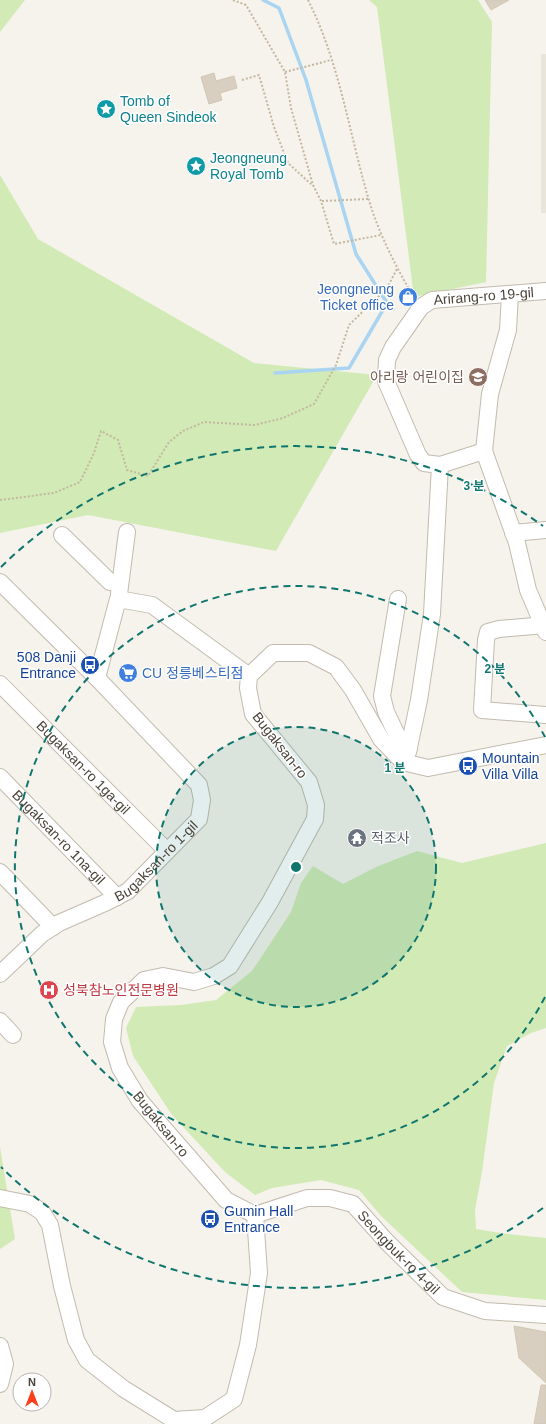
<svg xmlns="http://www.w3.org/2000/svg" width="546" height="1424" font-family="Helvetica,'Noto Sans KR',sans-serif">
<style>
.residential{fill:#eae5da}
.green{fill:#d2eab5}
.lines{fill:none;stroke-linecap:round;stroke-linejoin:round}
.stream{stroke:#a9d4f2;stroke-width:3.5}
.building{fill:#d8cfc1;stroke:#d3c7b4}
.minor-casing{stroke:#c2bbae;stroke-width:18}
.path{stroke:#c4b79f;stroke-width:2;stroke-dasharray:2 2;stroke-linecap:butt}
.minor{stroke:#fff;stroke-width:16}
.ring{fill:none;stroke:#0f766e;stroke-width:2;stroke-dasharray:7 5}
.labels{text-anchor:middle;stroke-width:3;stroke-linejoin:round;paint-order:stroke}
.culture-label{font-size:14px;fill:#0d838f;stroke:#fff;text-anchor:start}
.shop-label{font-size:14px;fill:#366cbe;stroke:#fff;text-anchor:end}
.street-label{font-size:14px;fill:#4b4439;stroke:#fff}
.education-label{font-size:14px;fill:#785e54;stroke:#fff;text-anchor:end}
.transit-label{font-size:14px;fill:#164399;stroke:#fff;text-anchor:start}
.worship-label{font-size:14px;fill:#5b616d;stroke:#fff;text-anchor:start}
.health-label{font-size:14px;fill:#be3a42;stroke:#fff;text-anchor:start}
.centre{fill:#0f766e;stroke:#fff;stroke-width:2}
.ring-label{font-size:12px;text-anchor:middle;font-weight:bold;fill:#0f766e;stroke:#fff;stroke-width:3;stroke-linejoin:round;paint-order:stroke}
</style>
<rect width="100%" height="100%" fill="#f6f3ec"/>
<rect class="residential" x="541" y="54" width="5" height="159"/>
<g class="green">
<path d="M0 0H25L0 32Z"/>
<path d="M369 0H478L492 22 486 282 414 297 377 7Z"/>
<path d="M0 175 38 239 254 363 377 375 276 551 88 515 0 533Z"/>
<path d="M546 843V1028L531 1033 507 1046 494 1083 482 1172 475 1210 476 1229 507 1234 546 1238V1300L462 1292 381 1216 359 1190 321 1180 272 1188 255 1195 225 1172 172 1115 133 1056 126 1028 136 1007 181 1005 216 1000 252 971 291 912 301 883 313 866 343 884 376 867 417 851 462 863Z"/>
<path d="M0 1147 15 1239 0 1249Z"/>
</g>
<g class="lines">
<g class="stream">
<path d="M263 0 279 8 306 80 356 254 387 303 393 309"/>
<path d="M275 373 349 368 387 303"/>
</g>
</g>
<g class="building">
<path d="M485 0H509L491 10Z"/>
<path d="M214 73 216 81 234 76 237 88 220 93 222 100 209 104 201 77Z"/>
<path d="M514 1326 546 1332V1383L519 1358Z"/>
<path d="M541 1385H546V1424H534Z"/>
</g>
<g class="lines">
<g class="minor-casing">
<g id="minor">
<path d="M510 294 508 330 490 394 484 451 517 543 528 590 546 632"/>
<path id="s1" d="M484 451 440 465 424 463 418 455 386 381 387 360 393 347 421 307 432 300 546 291"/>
<path d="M513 533 546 530"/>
<path d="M62 535 110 582 120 584"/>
<path d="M0 582 97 678 118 599 152 605 249 676"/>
<path d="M119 594 127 532"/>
<path d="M398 599 382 696 386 712 395 731 402 743 409 748"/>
<path d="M546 625 499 629 488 632 486 640 482 710 546 715"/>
<path id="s2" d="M0 684 167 851"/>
<path d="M403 762 408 752 419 700 432 614 440 465"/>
<path id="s3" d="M0 777 117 897"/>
<path d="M0 872 53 927"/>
<path id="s4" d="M0 974 42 934 59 923 107 902 128 891 199 819 202 800 199 785 97 678"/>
<path d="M0 1021 13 1035"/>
<path d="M0 1198 30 1204 42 1212 50 1225 62 1286 76 1340 87 1360 124 1389 174 1420 205 1418 234 1399 248 1345 259 1273 255 1215 226 1200 140 1101 120 1068 112 1042 114 1019 121 1002 144 980 163 976 194 982 214 976 230 966 270 902 315 819 316 805 309 782 253 714 248 688 249 676 273 653H309L336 667 353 690 381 739 403 762 428 768 546 745"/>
<path id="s5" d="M255 1215 307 1198H330L353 1204 386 1241 443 1297 485 1311 546 1315"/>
<path d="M0 1346 5 1364 0 1384"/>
</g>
</g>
<g class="path">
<path d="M233 0 246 5 285 72 291 108 313 185 321 201 334 244 381 235"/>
<path d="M308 0C339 61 349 132 368 197 378 232 395 265 413 296"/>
<path d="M285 72 331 60"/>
<path d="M242 80 259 75 274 127 288 163 312 185"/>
<path d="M322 201 368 199"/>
<path d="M0 500 54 493 80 482 94 453 101 431 118 440 127 470 148 476 169 442 183 431 204 422 255 425 283 418 314 404 336 365 349 325 387 288 397 269"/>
</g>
<use href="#minor" class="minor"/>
</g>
<circle cx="296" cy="867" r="140" fill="#0f766e" fill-opacity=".12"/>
<g class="ring">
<circle cx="296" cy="867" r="140"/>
<path d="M545 997A281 281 0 1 1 545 737"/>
<path d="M543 1208A421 421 0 0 1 1 1167M1 567A421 421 0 0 1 543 526"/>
</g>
<defs>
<g id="sight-disc" transform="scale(1)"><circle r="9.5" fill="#0f9aa8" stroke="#fff"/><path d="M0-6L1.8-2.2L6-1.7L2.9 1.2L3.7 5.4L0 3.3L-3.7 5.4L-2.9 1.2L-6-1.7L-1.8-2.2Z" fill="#fff"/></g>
<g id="shop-disc" transform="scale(1)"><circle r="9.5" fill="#3f7fe0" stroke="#fff"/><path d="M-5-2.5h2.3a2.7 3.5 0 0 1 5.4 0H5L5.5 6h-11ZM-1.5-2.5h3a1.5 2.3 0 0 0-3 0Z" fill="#fff"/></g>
<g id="school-disc" transform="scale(1)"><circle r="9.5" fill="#8d6e63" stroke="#fff"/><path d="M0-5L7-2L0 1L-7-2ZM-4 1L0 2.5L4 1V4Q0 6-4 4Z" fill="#fff"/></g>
<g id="bus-disc" transform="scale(1)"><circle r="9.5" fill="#1a4fb4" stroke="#fff"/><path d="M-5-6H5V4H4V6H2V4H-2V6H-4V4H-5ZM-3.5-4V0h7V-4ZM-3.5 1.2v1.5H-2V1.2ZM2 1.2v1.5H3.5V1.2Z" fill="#fff"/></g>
<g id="supermarket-disc" transform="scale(1)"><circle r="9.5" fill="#3f7fe0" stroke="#fff"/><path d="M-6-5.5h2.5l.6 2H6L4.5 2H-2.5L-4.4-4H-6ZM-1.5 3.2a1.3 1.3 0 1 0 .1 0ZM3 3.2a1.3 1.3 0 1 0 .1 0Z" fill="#fff"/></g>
<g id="temple-disc" transform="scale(1)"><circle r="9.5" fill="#6b7280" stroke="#fff"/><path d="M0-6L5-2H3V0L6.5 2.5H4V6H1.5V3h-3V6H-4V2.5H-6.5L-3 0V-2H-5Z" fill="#fff"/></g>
<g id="hospital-disc" transform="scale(1)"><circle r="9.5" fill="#e0444e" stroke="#fff"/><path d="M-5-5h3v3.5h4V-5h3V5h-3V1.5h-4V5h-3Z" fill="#fff"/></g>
</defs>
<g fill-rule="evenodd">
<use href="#sight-disc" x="106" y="109"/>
<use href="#sight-disc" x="196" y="166"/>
<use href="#shop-disc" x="408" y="297"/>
<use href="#school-disc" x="478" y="377"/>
<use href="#bus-disc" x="90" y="665"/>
<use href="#supermarket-disc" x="128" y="673"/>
<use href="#bus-disc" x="468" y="766"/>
<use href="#temple-disc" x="357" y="838"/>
<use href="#hospital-disc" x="49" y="990"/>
<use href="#bus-disc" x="210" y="1219"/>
</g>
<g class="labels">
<g class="culture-label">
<text x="120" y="106">Tomb of<tspan x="120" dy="16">Queen Sindeok</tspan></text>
<text x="210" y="163">Jeongneung<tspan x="210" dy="16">Royal Tomb</tspan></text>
</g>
<g class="shop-label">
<text x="394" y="294">Jeongneung<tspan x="394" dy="16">Ticket office</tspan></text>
<text x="142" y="678" text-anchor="start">CU 정릉베스티점</text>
</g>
<g class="street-label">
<text dy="5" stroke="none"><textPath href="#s1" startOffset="302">Arirang-ro 19-gil</textPath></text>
<text transform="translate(280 745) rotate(52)" y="5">Bugaksan-ro</text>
<text dy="5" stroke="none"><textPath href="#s2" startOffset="118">Bugaksan-ro 1ga-gil</textPath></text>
<text dy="5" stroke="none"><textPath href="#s3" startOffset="84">Bugaksan-ro 1na-gil</textPath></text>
<text dy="5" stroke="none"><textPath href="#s4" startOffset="195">Bugaksan-ro 1-gil</textPath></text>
<text transform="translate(161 1124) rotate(51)" y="5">Bugaksan-ro</text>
<text dy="5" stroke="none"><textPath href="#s5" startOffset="168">Seongbuk-ro 4-gil</textPath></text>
</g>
<g class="education-label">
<text x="464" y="382">아리랑 어린이집</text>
</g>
<g class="transit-label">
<text x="76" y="662" text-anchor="end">508 Danji<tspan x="76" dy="16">Entrance</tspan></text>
<text x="482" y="763">Mountain<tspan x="482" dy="16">Villa Villa</tspan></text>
<text x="224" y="1216">Gumin Hall<tspan x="224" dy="16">Entrance</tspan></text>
</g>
<g class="worship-label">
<text x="371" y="843">적조사</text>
</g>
<g class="health-label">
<text x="63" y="995">성북참노인전문병원</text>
</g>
</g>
<circle cx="296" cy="867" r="6" class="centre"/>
<g class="ring-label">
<text x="474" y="490">3 분</text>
<text x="495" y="673">2 분</text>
<text x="395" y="772">1 분</text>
</g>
<g transform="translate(32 1392)"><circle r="19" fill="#ffffff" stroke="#b7b4b0"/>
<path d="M0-3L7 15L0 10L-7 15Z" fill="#fc3f1d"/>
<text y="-6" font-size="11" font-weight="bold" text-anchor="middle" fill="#4b4439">N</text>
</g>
</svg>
